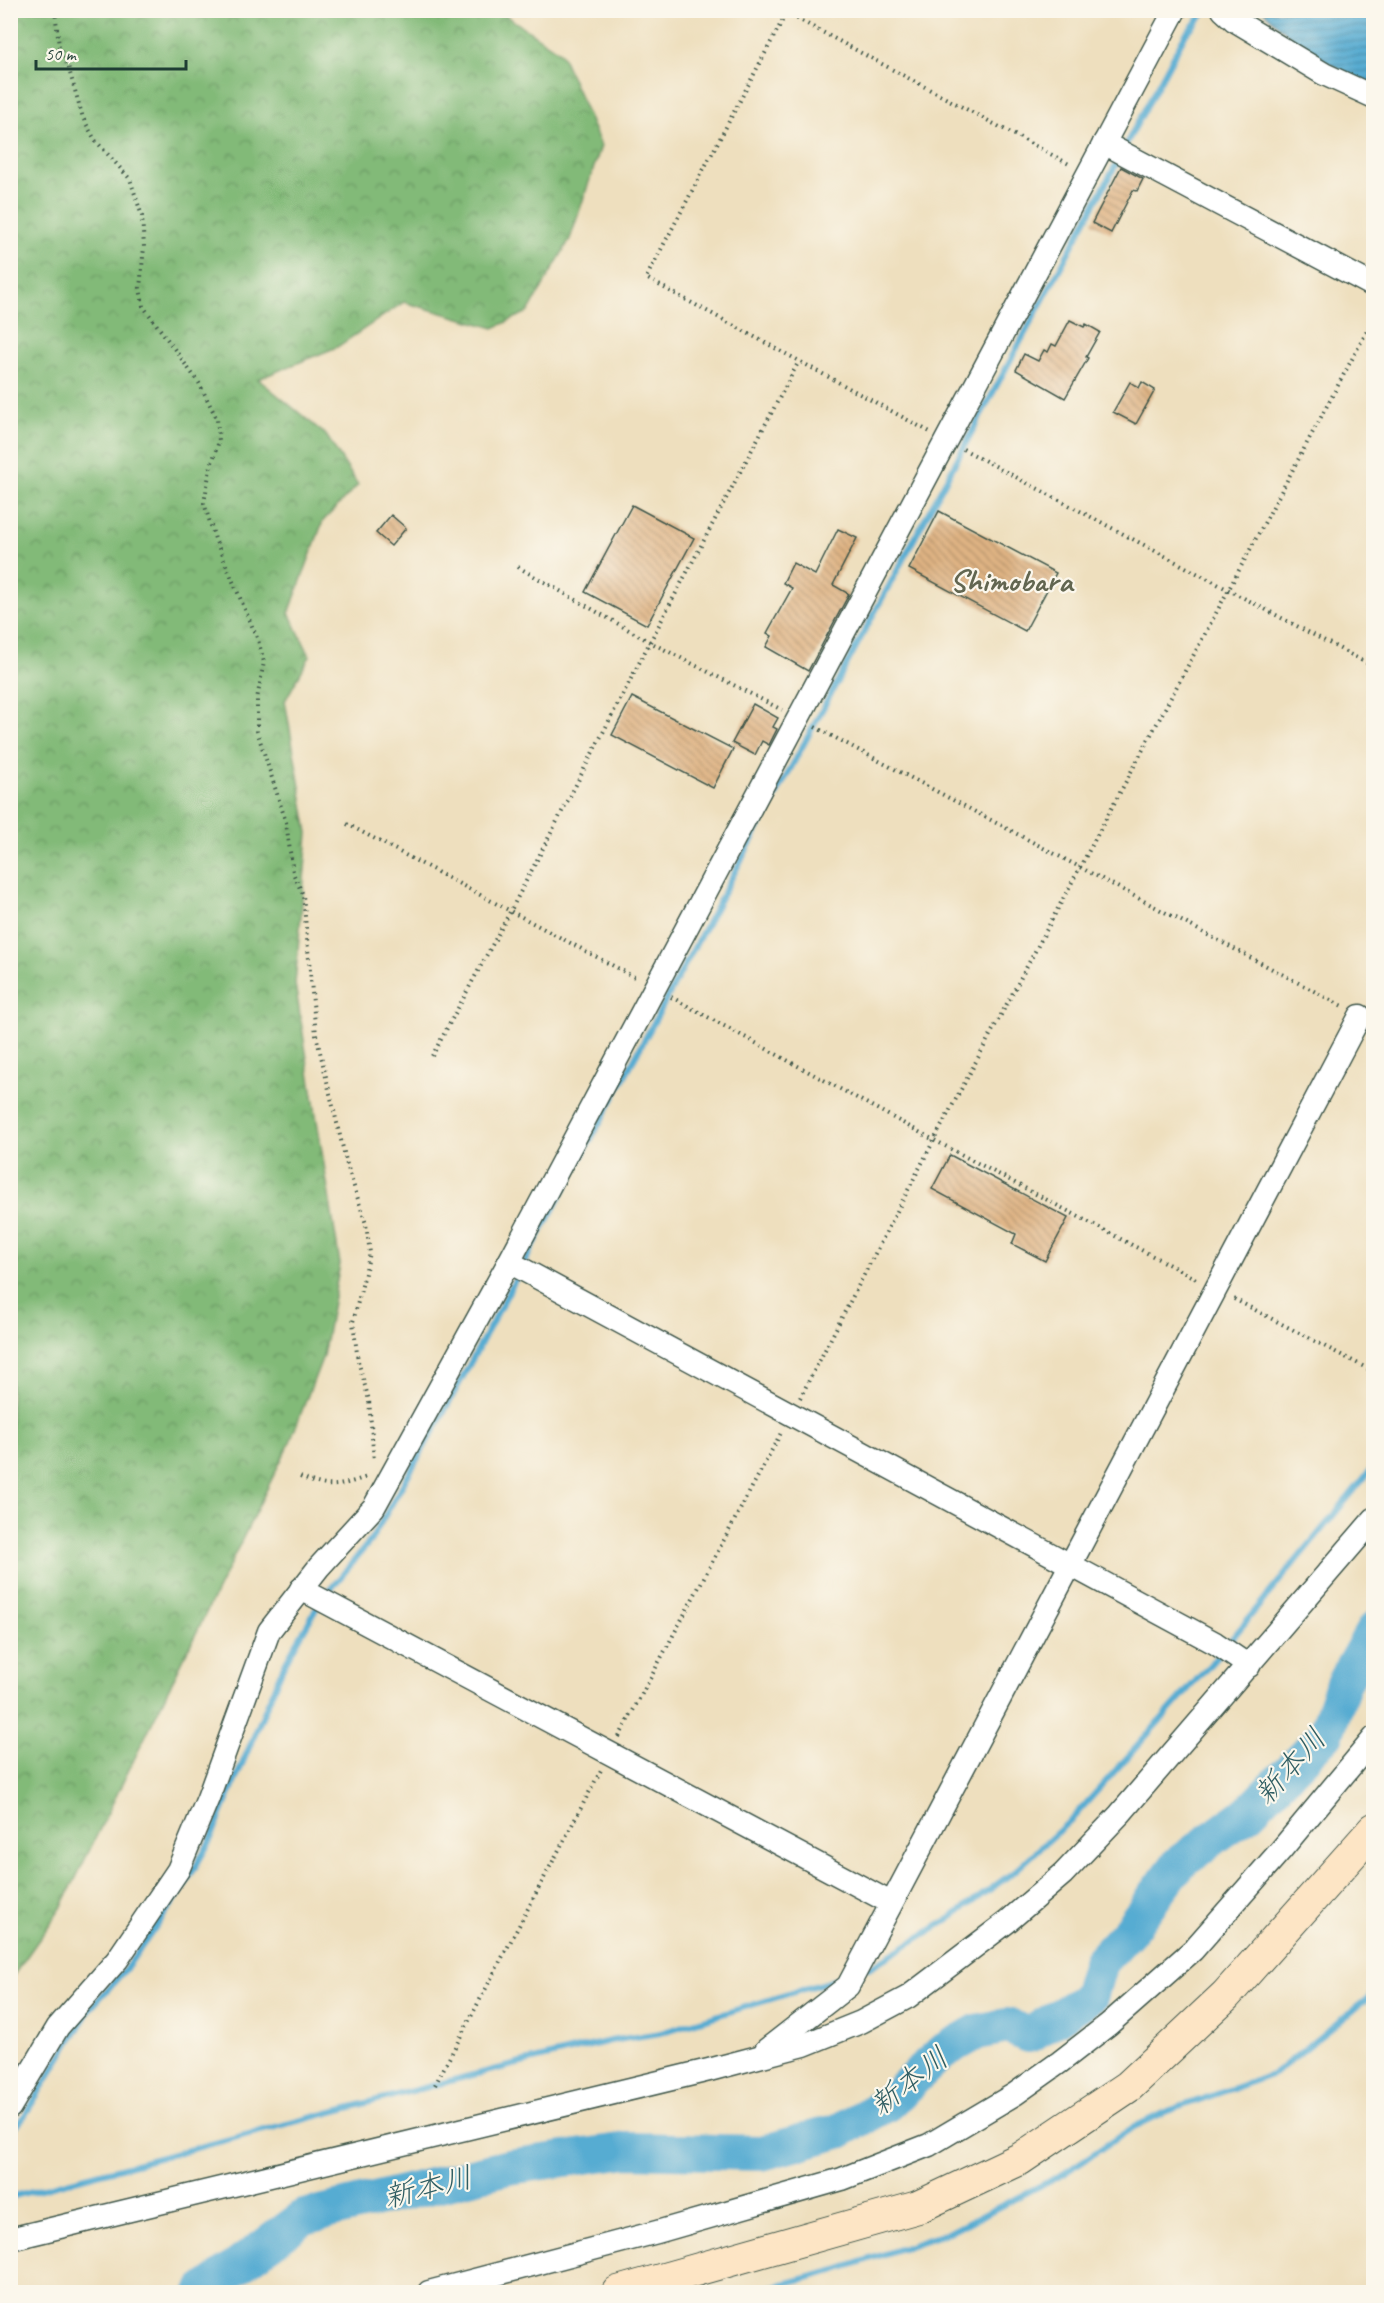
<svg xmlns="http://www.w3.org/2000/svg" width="1384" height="2303" font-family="Caveat,'Klee One',sans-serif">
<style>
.forest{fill:url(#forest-crowns);stroke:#507c56;stroke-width:1.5}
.water{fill:url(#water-rules);stroke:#3a7483;stroke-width:1.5}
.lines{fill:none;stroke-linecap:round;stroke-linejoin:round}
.stream{stroke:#56acd2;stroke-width:6}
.river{stroke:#56acd2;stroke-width:36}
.building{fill:url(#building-back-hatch)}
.street-casing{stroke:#3e5549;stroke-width:25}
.secondary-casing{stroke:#3e5549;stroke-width:34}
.path{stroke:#3e5549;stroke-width:4;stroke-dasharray:1.5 4.5;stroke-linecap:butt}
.street{stroke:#fff;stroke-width:22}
.secondary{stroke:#fde5c5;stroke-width:32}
.labels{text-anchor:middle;stroke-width:4.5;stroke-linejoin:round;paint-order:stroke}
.water-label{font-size:30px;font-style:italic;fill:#305e63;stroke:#fbf7ec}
.quarter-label{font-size:32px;font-weight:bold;fill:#626650;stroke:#fbf7ec}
</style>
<defs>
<pattern id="forest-crowns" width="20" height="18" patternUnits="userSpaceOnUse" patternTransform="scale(1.5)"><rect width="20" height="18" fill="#82ba78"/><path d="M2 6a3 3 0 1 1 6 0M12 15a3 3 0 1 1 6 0" fill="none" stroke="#6a9863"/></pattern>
<pattern id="water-rules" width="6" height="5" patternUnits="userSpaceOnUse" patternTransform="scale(1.5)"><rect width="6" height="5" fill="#56acd2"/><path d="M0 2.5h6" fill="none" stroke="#478dab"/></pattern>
<pattern id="building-back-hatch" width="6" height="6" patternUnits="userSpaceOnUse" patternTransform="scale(1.5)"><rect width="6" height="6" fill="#dfb383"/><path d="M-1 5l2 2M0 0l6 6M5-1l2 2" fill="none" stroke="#b4936c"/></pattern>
</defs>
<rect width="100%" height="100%" fill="#fbf7ec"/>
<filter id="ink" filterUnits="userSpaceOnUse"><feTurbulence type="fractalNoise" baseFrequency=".0167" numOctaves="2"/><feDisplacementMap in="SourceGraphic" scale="12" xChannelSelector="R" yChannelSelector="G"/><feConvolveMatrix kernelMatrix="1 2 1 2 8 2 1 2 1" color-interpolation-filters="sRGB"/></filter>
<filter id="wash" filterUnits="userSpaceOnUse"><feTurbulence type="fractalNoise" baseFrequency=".008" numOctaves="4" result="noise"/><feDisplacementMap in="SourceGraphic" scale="24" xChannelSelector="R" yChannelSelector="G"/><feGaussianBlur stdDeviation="1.35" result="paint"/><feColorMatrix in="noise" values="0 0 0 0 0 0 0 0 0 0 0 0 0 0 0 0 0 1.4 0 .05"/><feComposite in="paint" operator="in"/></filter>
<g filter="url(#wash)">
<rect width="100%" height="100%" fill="#eedfbe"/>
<path class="forest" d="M11 10 499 11 561 53 601 146 570 239 528 312 494 328 404 302 337 347 258 379 326 435 358 485 323 521 289 613 310 656 285 701 308 833 295 984 340 1264 323 1356 290 1442 61 1908 11 1979Z"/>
<path class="water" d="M1263 11H1373V88L1302 48Z"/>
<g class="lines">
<g class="stream">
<path d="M1124 148 1185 35 1207 10"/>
<path d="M869 1968 951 1918 1015 1871 1073 1818 1216 1658 1374 1466"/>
<path d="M10 2133 25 2115 90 2009 125 1970 182 1890 209 1843 283 1667 320 1602 371 1540 438 1423 1120 157"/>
<path d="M10 2197 465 2077 610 2041 660 2033 837 1979"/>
<path d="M753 2292 837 2270 950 2232 1063 2174 1132 2128 1165 2112 1274 2074 1374 1993"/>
</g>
<path class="river" d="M203 2292 304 2217 509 2167 627 2150 762 2153 839 2131 887 2104 942 2052 977 2032 1007 2026 1029 2035 1090 1997 1100 1962 1129 1931 1179 1863 1249 1812 1326 1734 1343 1684 1374 1629"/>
</g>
<g id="blocks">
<g class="building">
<path d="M1121 167 1143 179 1137 191 1133 190 1111 233 1092 223Z"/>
<path d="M1070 320 1084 327 1086 324 1100 332 1086 357 1088 358 1065 398 1016 370 1024 354 1038 361 1044 350 1048 352 1052 344 1056 346Z"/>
<path d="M1130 382 1139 388 1142 382 1155 390 1136 424 1113 412Z"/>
<path d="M632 505 694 538 647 625 585 592Z"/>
<path d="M939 511 1056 573 1025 631 909 569Z"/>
<path d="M391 515 406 528 391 546 376 533Z"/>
<path d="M838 529 857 538 833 585 849 594 808 671 766 647 772 636 767 633 792 588 783 583 793 563 815 575Z"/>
<path d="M632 697 733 749 713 788 612 735Z"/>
<path d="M753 704 778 718 773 727 777 729 769 745 762 741 755 755 732 743Z"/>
<path d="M950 1155 1068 1218 1045 1261 1012 1244 1016 1234 932 1189Z"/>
</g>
</g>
</g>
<g filter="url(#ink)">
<use href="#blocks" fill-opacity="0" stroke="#3e5549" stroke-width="1.5"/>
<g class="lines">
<g class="street-casing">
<g id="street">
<path d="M1223 10 1234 20 1324 74 1374 97"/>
<path d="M1104 143 1374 286"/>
<path d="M509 1262 1215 1643 1249 1666"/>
<path d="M301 1589 891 1903"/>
<path d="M766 2050 848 1986 1360 1016"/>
<path d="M10 2107 58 2027 117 1960 178 1870 208 1798 269 1631 319 1567 374 1507 509 1262 1175 10"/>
<path d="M10 2239 709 2070 804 2045 861 2022 908 1997 1007 1922 1063 1874 1120 1814 1374 1519"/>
<path d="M429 2292 657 2232 842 2179 929 2145 1015 2094 1060 2062 1109 2024 1193 1950 1281 1850 1374 1738"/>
</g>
</g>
<g class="secondary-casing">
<path id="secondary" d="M618 2292 918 2207 1020 2159 1129 2086 1226 1995 1374 1829"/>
</g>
<g class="path">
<path d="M55 10 59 47 68 66 83 118 95 140 130 179 142 216 144 247 140 288 143 306 199 383 217 419 219 441 210 469 204 503 215 539 258 640 264 662 257 699V731L286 822 293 873 303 895 316 1035 347 1165 366 1224 370 1253 353 1322 358 1361 369 1400 374 1461"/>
<path d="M781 10 1069 164"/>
<path d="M788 10 646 278 930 432"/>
<path d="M963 449 1374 667"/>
<path d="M518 567 650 642 782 710"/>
<path d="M815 727 1344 1007"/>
<path d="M347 824 638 979"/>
<path d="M671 997 934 1140 1198 1280"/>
<path d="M432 1056 510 912 650 642 799 361"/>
<path d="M1234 1299 1374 1372"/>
<path d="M800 1398 934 1140 1374 318"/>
<path d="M300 1477C330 1489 336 1487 367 1477"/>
<path d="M619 1737 782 1431"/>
<path d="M435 2085 601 1770"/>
</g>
<use href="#street" class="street"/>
<use href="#secondary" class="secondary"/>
</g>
</g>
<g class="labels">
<g class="water-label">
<text transform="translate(1290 1766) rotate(-48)" y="10">新本川</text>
<text transform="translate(909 2081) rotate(-38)" y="10">新本川</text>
<text transform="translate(428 2187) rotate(-14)" y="10">新本川</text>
</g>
<g class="quarter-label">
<text x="1011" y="591">Shimobara</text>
</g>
</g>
<rect width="1384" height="2303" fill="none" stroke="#fbf7ec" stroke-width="36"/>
<path d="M36 60v9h150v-9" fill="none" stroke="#1f3d34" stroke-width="3"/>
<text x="45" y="60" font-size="18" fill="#1f3d34" stroke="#fbf7ec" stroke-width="4.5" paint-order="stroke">50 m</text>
</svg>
